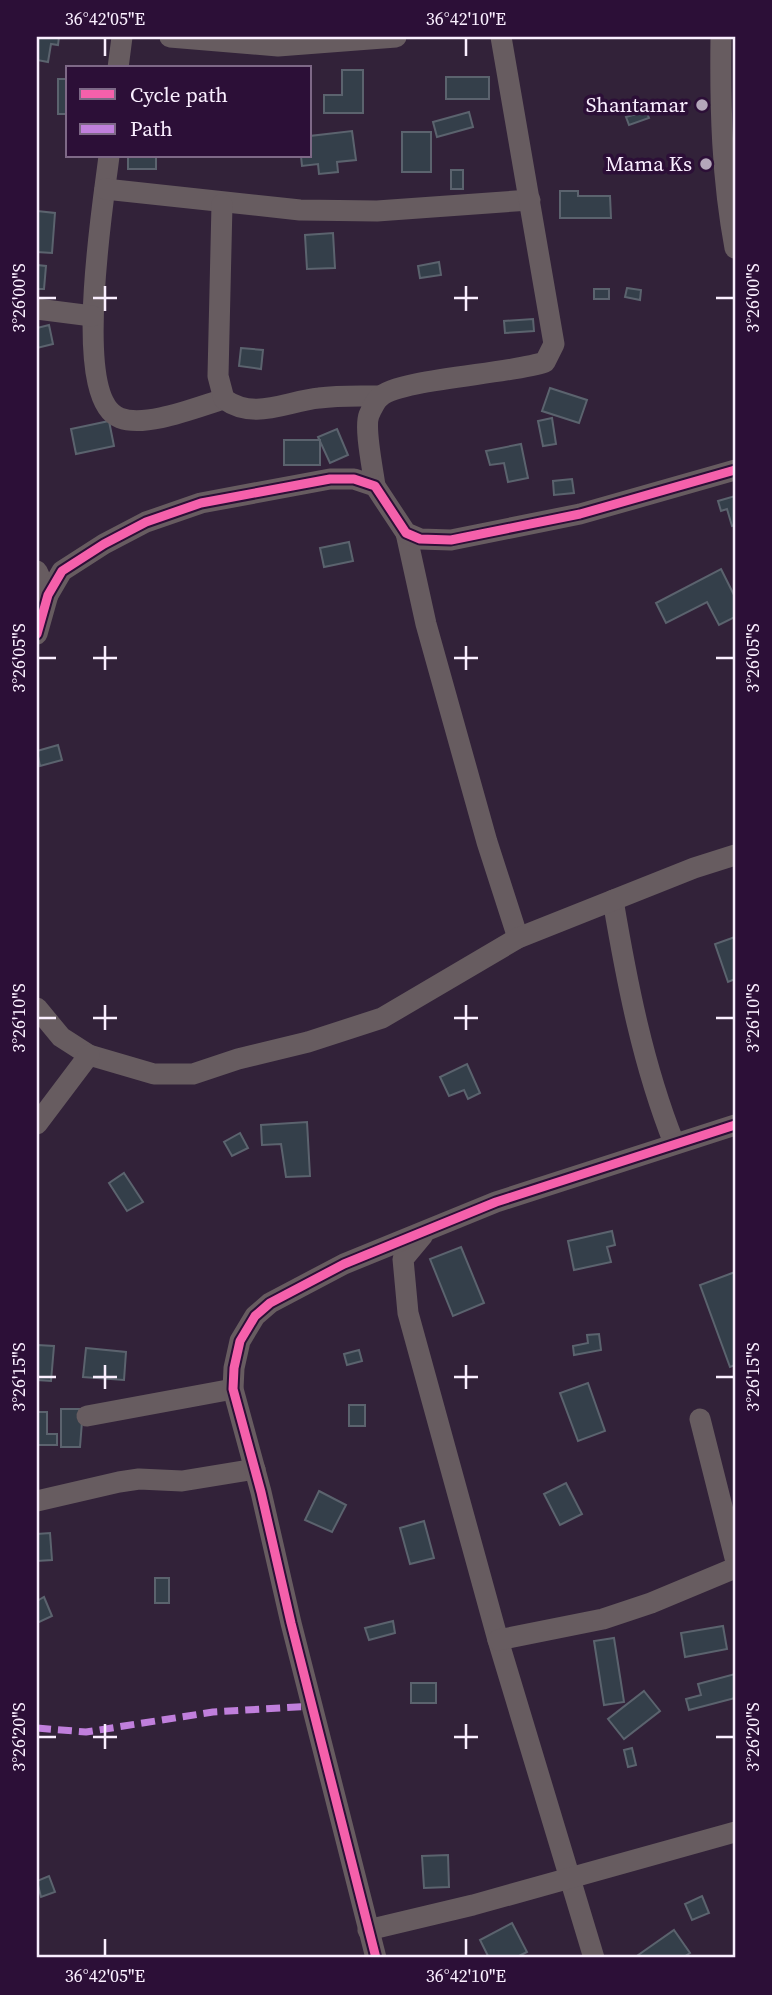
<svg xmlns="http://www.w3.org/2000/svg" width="772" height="1995" font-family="'Source Serif 4',serif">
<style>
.building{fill:#343f4a;stroke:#5b636e;stroke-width:2}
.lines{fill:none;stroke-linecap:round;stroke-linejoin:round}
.minor{stroke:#675c60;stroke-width:21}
.quiet{stroke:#c07fdc;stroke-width:7;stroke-dasharray:14 7;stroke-linecap:butt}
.cycleway-casing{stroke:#2c0f37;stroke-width:13}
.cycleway{stroke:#f560ab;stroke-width:9}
.ticks{fill:none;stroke:#faefff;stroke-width:2.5}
.poi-dot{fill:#b4a7ba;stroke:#2c0f37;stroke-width:2.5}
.labels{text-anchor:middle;stroke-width:7;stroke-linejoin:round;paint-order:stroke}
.poi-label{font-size:21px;fill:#faefff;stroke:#2c0f37;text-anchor:end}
.neatline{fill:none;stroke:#faefff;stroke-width:2.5}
.ticks-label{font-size:18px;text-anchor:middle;fill:#faefff}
</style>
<rect width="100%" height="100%" fill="#322239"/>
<g class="building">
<path d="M37 37H59L58 45 51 44 48 62 37 60Z"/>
<path d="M342 70H363V113H324V95H342Z"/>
<rect x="446" y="77" width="43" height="22"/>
<rect x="58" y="79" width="10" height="35"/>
<path d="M646 111 649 118 629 125 626 117Z"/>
<path d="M469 112 473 127 437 137 433 122Z"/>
<path d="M352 131 356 160 337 162 338 172 319 174 318 164 302 166 301 156H310V136Z"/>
<rect x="402" y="132" width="29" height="40"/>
<rect x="128" y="156" width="28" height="13"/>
<rect x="451" y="170" width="12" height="19"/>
<path d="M560 191H578V196H610L611 218H560Z"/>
<path d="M37 211 55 213 52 253 37 252Z"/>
<path d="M333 233 335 268 307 269 305 235Z"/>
<path d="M439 262 441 275 420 278 418 266Z"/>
<path d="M37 265 46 266 44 289H37Z"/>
<path d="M627 288 641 290 640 300 625 297Z"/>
<rect x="594" y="289" width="15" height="10"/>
<path d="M533 319 534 331 505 333 504 321Z"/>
<path d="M49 325 53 344 37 348V328Z"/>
<path d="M241 348 263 350 261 369 239 366Z"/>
<path d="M550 388 587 400 579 423 542 411Z"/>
<path d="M552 418 556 444 543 446 538 421Z"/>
<path d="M109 421 114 446 76 454 71 429Z"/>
<path d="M337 429 348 455 330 463 318 437Z"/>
<rect x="284" y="440" width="36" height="25"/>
<path d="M521 444 528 478 508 482 504 463 490 465 486 451Z"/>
<path d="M572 479 574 493 554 495 553 481Z"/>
<path d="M735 496V525L732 526 727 509 721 511 718 501Z"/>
<path d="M349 542 353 561 324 567 320 548Z"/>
<path d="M721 569 735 597V617L719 625 707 602 666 623 656 603Z"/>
<path d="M58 745 62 760 40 766 37 751Z"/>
<path d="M735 937V979L728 982 715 944Z"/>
<path d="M467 1064 480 1093 468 1099 464 1090 449 1096 440 1077Z"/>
<path d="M307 1122 310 1176 286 1177 281 1144 262 1145 261 1125Z"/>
<path d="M240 1133 248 1148 232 1156 224 1142Z"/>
<path d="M124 1173 143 1202 127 1211 109 1183Z"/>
<path d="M612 1231 615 1245 607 1247 611 1262 574 1270 568 1241Z"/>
<path d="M461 1247 484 1303 453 1316 430 1259Z"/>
<path d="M735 1272V1365L730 1367 700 1285Z"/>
<path d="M599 1334 601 1350 574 1355 573 1346 588 1343 587 1335Z"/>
<path d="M37 1345 54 1346 51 1381 37 1380Z"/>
<path d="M86 1348 126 1352 124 1380 83 1377Z"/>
<path d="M359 1350 362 1361 347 1365 344 1354Z"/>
<path d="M588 1383 605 1431 578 1441 560 1393Z"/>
<rect x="349" y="1405" width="16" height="21"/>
<path d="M61 1409H83L80 1447H61Z"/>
<path d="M37 1412H47V1434H57V1445H37Z"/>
<path d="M566 1483 582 1514 560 1525 544 1494Z"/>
<path d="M319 1491 346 1505 332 1532 305 1520Z"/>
<path d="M424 1521 434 1558 410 1564 400 1528Z"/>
<path d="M50 1533 52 1560 37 1561V1534Z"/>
<rect x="155" y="1578" width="14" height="25"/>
<path d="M44 1597 52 1616 37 1623V1601Z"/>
<path d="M393 1621 395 1633 369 1640 365 1628Z"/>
<path d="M723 1626 727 1649 685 1657 681 1633Z"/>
<path d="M614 1638 624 1702 604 1705 594 1641Z"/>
<path d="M735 1674V1698L689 1710 686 1699 701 1695 698 1684Z"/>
<rect x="411" y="1683" width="25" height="20"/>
<path d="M644 1691 660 1711 624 1739 608 1719Z"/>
<path d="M632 1748 636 1765 628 1767 624 1750Z"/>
<path d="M448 1855 449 1887 424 1888 422 1856Z"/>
<path d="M49 1876 55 1892 41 1897 37 1881Z"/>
<path d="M702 1896 709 1913 692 1920 685 1904Z"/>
<path d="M512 1923 527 1952 515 1958H489L480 1940Z"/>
<path d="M674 1930 690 1953 682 1958H634Z"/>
</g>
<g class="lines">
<g class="minor">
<path d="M170 37 278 46 396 37"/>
<path d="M721 37C720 108 722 179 735 248"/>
<path d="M118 68 122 37"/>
<path d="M109 156C104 200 70 399 120 418 146 428 197 407 224 399"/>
<path d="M105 189 300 210 377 211 530 200"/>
<path d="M222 204 218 376 224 399C254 421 287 401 319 398 340 395 360 396 380 396"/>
<path d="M37 309 92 316"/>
<path d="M375 486C373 470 364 428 369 415 371 410 376 400 380 397 398 379 511 374 545 362L554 344 501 37"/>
<path d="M406 533 426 624 487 842 518 938"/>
<path d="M37 571 48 595"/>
<path d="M37 634 48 595 62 571 104 544 146 522 201 503 330 479H354L375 486 406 533 420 539 451 540 580 514 735 470"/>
<path d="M613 900C627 983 643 1065 674 1143"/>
<path d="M37 1008 61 1037 89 1055 154 1074H193L238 1059 308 1042 382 1018 518 938 694 868 735 855"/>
<path d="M37 1124 89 1055"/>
<path d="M423 1235 403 1259 408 1313 498 1640 594 1958"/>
<path d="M87 1416 233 1389"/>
<path d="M700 1419 735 1558"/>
<path d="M37 1501 119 1482 139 1479 182 1481 255 1469"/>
<path d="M498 1640 603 1619 651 1603 735 1568"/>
<path d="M368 1930 473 1905 735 1832"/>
<path d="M376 1958 291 1623 261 1492 233 1389 234 1368 240 1341 255 1316 270 1303 344 1264 496 1202 735 1125"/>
</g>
<path class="quiet" d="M37 1728 86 1732 213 1712 313 1706"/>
<g class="cycleway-casing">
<g id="cycleway">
<path d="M37 634 48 595 62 571 104 544 146 522 201 503 330 479H354L375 486 406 533 420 539 451 540 580 514 735 470"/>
<path d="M376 1958 291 1623 261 1492 233 1389 234 1368 240 1341 255 1316 270 1303 344 1264 496 1202 735 1125"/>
</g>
</g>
<use href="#cycleway" class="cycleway"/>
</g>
<path class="ticks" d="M105 38V56M466 38V56M105 286V311M466 286V311M38 298H56M93 298H117M454 298H478M716 298H734M105 646V670M466 646V670M38 658H56M93 658H117M454 658H478M716 658H734M105 1005V1030M466 1005V1030M38 1018H56M93 1018H117M454 1018H478M716 1018H734M105 1365V1389M466 1365V1389M38 1377H56M93 1377H117M454 1377H478M716 1377H734M105 1724V1749M466 1724V1749M38 1737H56M93 1737H117M454 1737H478M716 1737H734M105 1939V1956M466 1939V1956"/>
<g class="poi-dot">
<circle cx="702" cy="105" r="7"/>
<circle cx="706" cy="164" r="7"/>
</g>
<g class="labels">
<g class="poi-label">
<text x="688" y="112">Shantamar</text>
<text x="692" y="171">Mama Ks</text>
</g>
</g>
<rect width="772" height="1995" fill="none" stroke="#2c0f37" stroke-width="77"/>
<rect x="66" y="66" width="245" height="91" fill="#2c0f37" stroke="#7e6987" stroke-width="2"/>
<rect x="80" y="89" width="35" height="10" fill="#f560ab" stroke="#7e6987" stroke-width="2"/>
<text x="130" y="102" font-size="21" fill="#faefff">Cycle path</text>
<rect x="80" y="124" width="35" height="10" fill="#c07fdc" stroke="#7e6987" stroke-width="2"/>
<text x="130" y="136" font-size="21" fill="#faefff">Path</text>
<rect x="38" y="38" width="696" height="1918" class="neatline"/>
<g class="ticks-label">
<text x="105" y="25">36°42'05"E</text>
<text x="466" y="25">36°42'10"E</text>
<text transform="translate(19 298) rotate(-90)" y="6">3°26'00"S</text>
<text transform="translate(753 298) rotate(-90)" y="6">3°26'00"S</text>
<text transform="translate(19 658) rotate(-90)" y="6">3°26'05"S</text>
<text transform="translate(753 658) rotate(-90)" y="6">3°26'05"S</text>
<text transform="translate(19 1018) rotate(-90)" y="6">3°26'10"S</text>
<text transform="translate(753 1018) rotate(-90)" y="6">3°26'10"S</text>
<text transform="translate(19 1377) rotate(-90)" y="6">3°26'15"S</text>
<text transform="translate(753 1377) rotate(-90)" y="6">3°26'15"S</text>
<text transform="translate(19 1737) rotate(-90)" y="6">3°26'20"S</text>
<text transform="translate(753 1737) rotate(-90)" y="6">3°26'20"S</text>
<text x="105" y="1982">36°42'05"E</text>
<text x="466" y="1982">36°42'10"E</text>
</g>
</svg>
